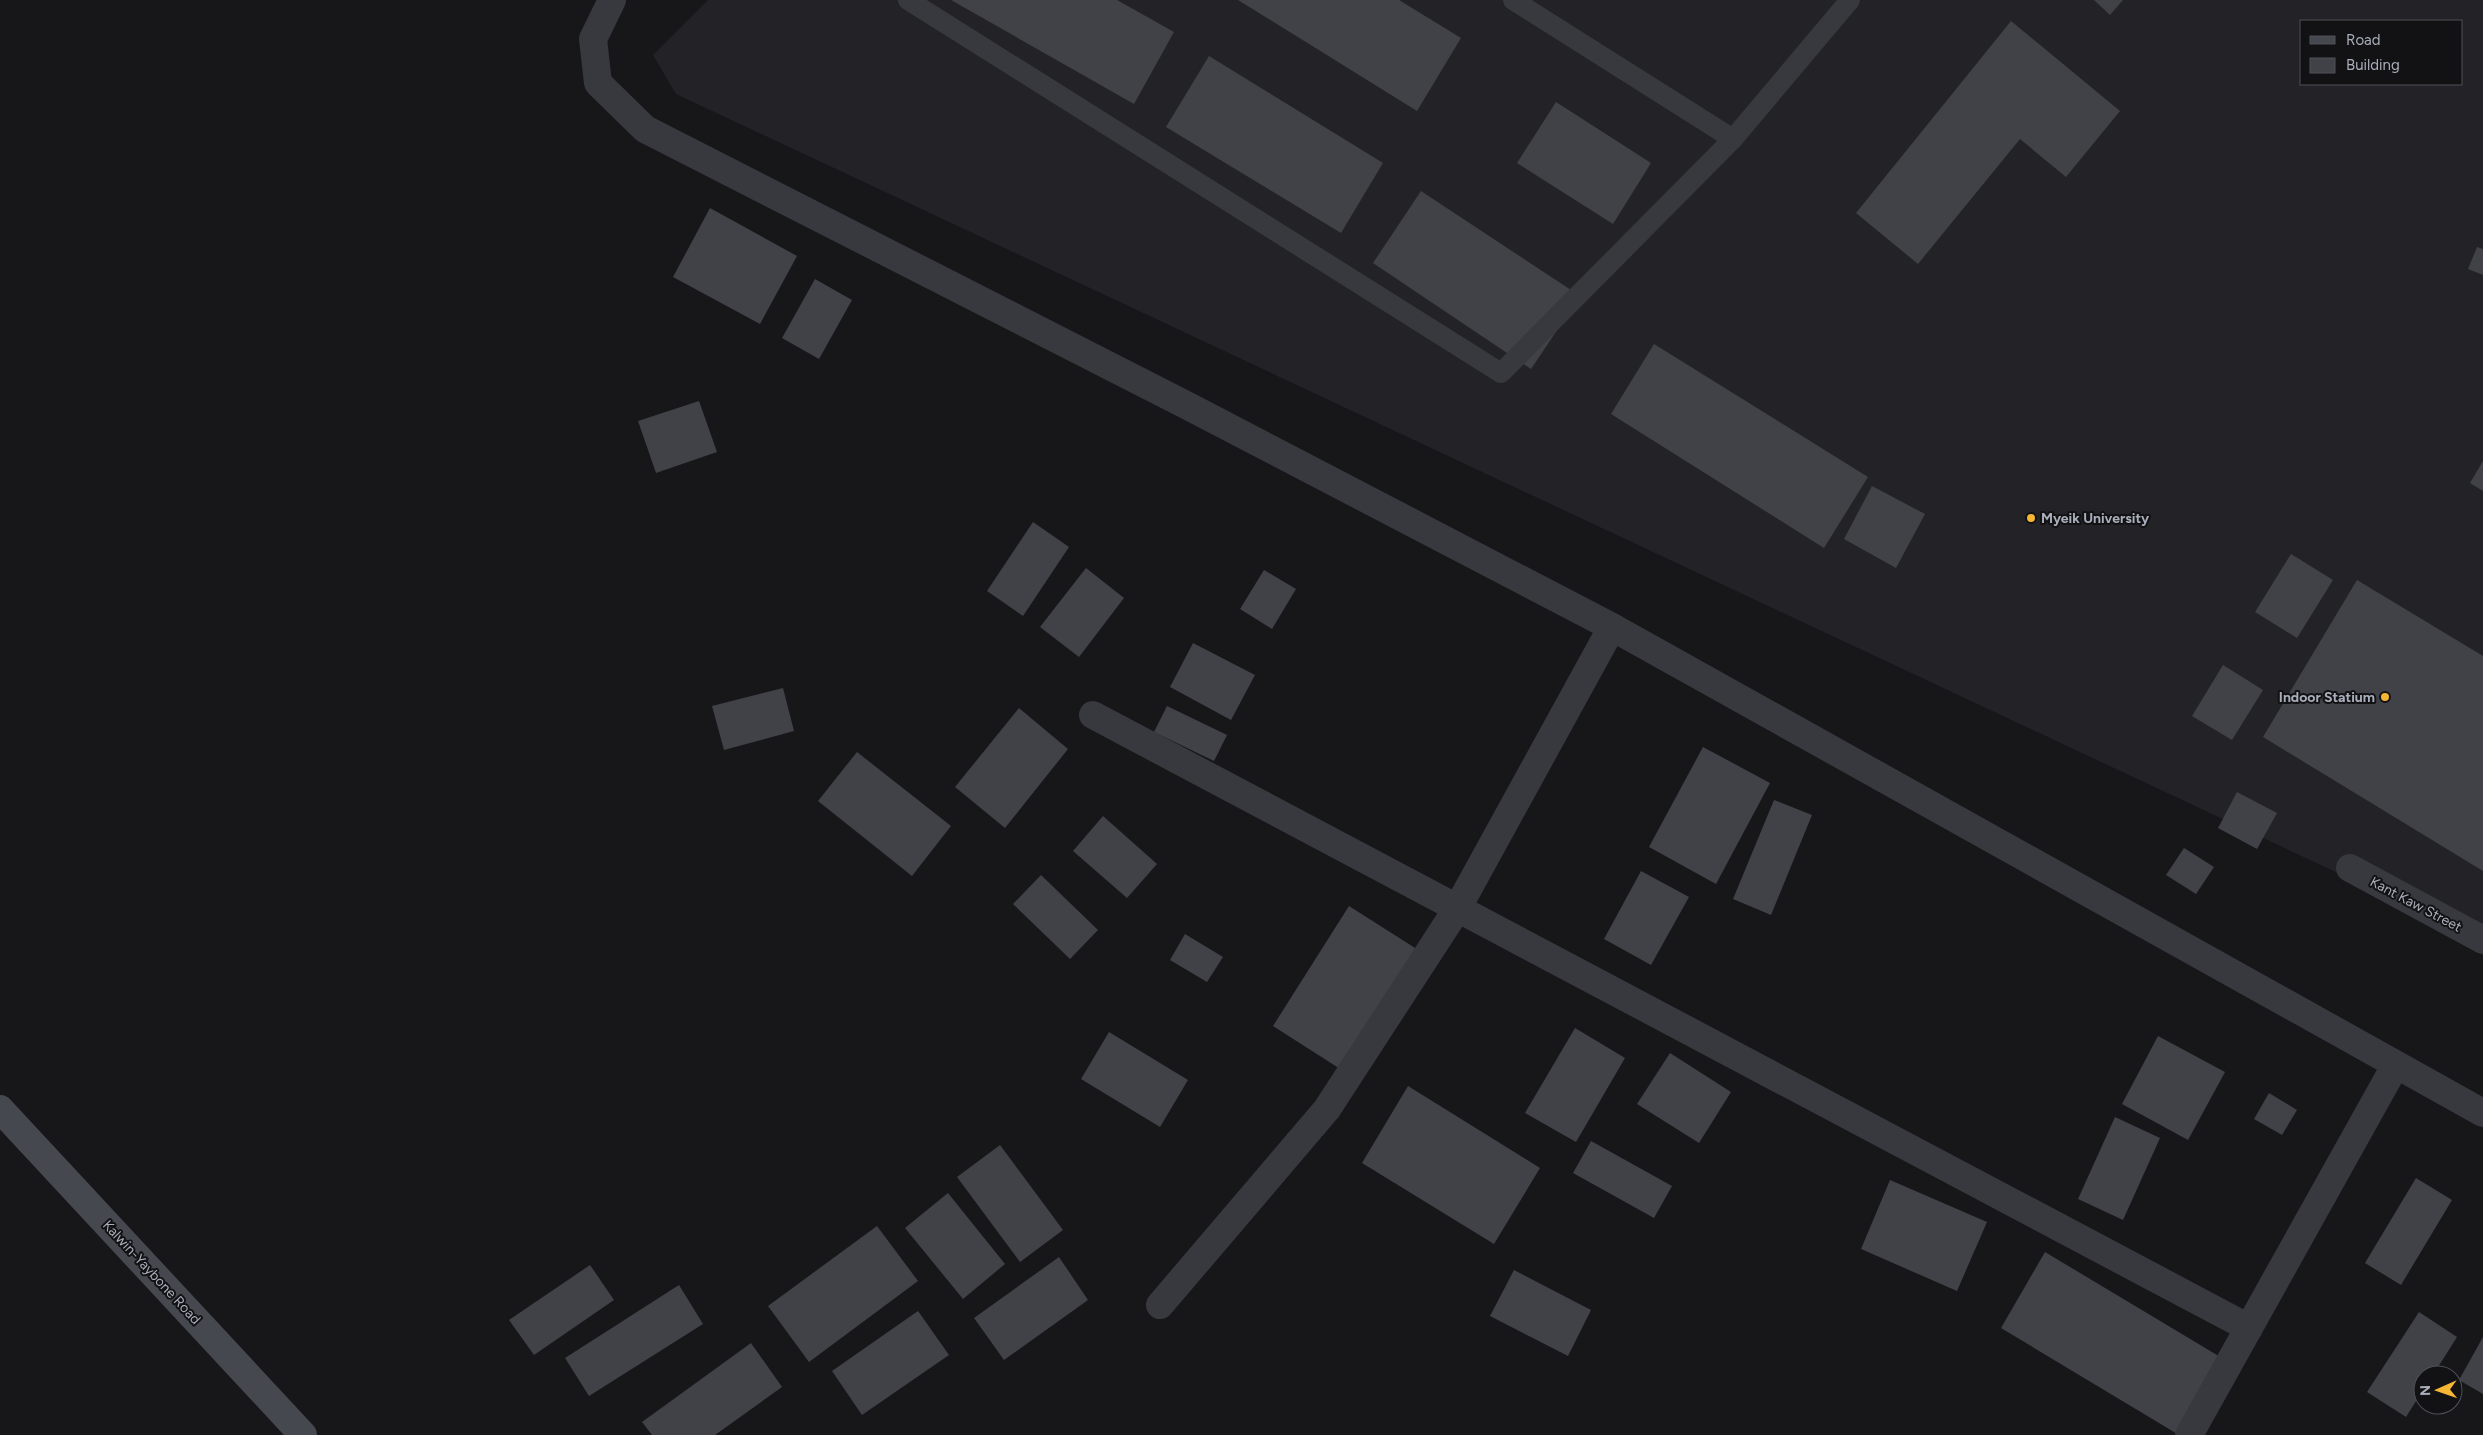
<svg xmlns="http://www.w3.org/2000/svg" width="2483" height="1435" font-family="Figtree,sans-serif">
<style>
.built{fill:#232327;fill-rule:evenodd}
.building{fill:#414247}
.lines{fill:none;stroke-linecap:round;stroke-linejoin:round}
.lane{stroke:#38393f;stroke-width:20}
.street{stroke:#38393f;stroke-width:28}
.secondary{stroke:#46484f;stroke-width:28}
.poi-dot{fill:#f5b634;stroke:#121215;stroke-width:2}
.labels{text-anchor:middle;stroke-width:4;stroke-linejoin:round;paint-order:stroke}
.poi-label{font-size:14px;font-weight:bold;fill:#a9aeba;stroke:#121215;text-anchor:start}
.street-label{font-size:14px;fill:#a9aeba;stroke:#121215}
</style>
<rect width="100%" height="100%" fill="#17171a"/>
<path class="built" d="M708 0H2483V941L676 94 653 55ZM2302 21H2462V84H2302Z"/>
<g class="building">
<path d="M951 0H1117L1174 32 1134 104Z"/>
<path d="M1238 0H1399L1461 38 1417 111Z"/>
<path d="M2094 0H2123L2110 15Z"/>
<path d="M2011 21 2120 111 2066 177 2020 139 1918 264 1856 213Z"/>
<path d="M1209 56 1383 163 1341 233 1166 127Z"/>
<path d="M1556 102 1651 163 1613 224 1517 163Z"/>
<path d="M1421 191 1580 296 1531 369 1373 263Z"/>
<path d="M710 208 797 256 760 324 673 277Z"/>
<path d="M2477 247 2483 249V275L2468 269Z"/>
<path d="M815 279 852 300 819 359 782 338Z"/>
<path d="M1654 344 1868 477 1824 548 1611 414Z"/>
<path d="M699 401 717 452 656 473 638 421Z"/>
<path d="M2483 461V491L2470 483Z"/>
<path d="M1872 486 1925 514 1896 568 1844 539Z"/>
<path d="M1033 522 1069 547 1023 616 987 591Z"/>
<path d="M2291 554 2333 580 2297 638 2255 612Z"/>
<path d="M1086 568 1124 598 1079 657 1040 627Z"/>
<path d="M1264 570 1296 589 1272 629 1240 609Z"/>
<path d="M2357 580 2483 656V871L2263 737Z"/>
<path d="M1193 643 1255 675 1231 720 1170 687Z"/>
<path d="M2223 665 2263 690 2232 740 2192 716Z"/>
<path d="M783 688 794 731 724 750 712 706Z"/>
<path d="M1167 706 1227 735 1214 761 1154 732Z"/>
<path d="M1019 708 1068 749 1005 828 955 787Z"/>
<path d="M1703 747 1770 783 1716 884 1649 847Z"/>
<path d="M857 752 951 826 912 876 818 801Z"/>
<path d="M2237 792 2277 813 2257 849 2218 828Z"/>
<path d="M1774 800 1812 815 1771 915 1733 899Z"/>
<path d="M1103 816 1157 864 1127 898 1073 851Z"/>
<path d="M2184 848 2214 867 2196 894 2166 875Z"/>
<path d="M1641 871 1689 897 1651 965 1604 939Z"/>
<path d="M1041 875 1098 930 1070 959 1013 904Z"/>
<path d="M1349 906 1434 960 1359 1081 1273 1026Z"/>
<path d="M1185 934 1223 957 1207 982 1170 960Z"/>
<path d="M1575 1028 1625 1058 1576 1142 1525 1113Z"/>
<path d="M1109 1032 1188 1080 1160 1127 1081 1079Z"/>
<path d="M2158 1036 2225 1072 2188 1140 2122 1104Z"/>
<path d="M1670 1053 1731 1092 1699 1143 1637 1104Z"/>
<path d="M1408 1086 1540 1168 1494 1244 1362 1163Z"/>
<path d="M2269 1093 2297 1110 2282 1135 2254 1119Z"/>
<path d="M2115 1117 2160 1138 2123 1220 2078 1199Z"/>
<path d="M1591 1141 1672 1186 1654 1218 1573 1173Z"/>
<path d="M1000 1145 1063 1230 1020 1262 957 1177Z"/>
<path d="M2416 1178 2452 1200 2401 1285 2365 1263Z"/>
<path d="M1890 1180 1987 1222 1957 1291 1861 1249Z"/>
<path d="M948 1193 1005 1264 963 1299 905 1228Z"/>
<path d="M877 1226 918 1281 809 1362 768 1306Z"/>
<path d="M2045 1252 2237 1367 2179 1435 2001 1328Z"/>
<path d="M1059 1257 1088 1300 1004 1360 974 1318Z"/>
<path d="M590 1265 614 1300 534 1355 509 1320Z"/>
<path d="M1514 1270 1591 1310 1568 1356 1490 1316Z"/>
<path d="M679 1285 703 1324 589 1396 565 1358Z"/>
<path d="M918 1311 949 1355 862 1415 832 1371Z"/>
<path d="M2419 1312 2457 1337 2433 1375H2423V1390L2406 1417 2367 1392Z"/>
<path d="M2483 1337V1394L2459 1380Z"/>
<path d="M751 1343 782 1387 715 1435H652L642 1422Z"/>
</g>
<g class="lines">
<g class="lane">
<path d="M908 0 1501 373 1733 139 1850 0"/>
<path d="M1513 0 1733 139"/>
</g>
<g class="street">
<path d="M612 0 593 39 598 83 645 129 1188 406 1612 627 2483 1113"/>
<path d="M1093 715 2249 1328"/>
<path d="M2350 868 2483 940"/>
<path d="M1160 1305 1327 1109 1457 909 1612 627"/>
<path d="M2189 1435 2395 1066"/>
</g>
<path class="secondary" d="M0 1109 303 1435"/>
</g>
<g class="poi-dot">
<circle cx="2031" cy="518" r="5"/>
<circle cx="2385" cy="697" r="5"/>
</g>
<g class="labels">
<g class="poi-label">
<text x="2041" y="523">Myeik University</text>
<text x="2375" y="702" text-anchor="end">Indoor Statium</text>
</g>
<g class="street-label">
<text transform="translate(2416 904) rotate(28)" y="5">Kant Kaw Street</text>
<text transform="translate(152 1272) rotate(47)" y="5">Kalwin-Yaybone Road</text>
</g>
</g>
<rect x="2300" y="20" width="162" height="65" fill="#121215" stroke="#4e5057"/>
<rect x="2310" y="36" width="25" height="8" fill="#46484f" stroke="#4e5057"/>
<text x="2346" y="45" font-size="15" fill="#a9aeba">Road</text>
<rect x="2310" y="58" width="25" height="15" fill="#414247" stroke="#4e5057"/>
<text x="2346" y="70" font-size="15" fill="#a9aeba">Building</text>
<g transform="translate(2438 1390) rotate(268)"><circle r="24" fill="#121215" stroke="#4e5057"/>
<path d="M0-4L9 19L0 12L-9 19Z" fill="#f5b634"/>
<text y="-8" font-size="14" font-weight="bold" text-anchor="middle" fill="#a9aeba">N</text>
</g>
</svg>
